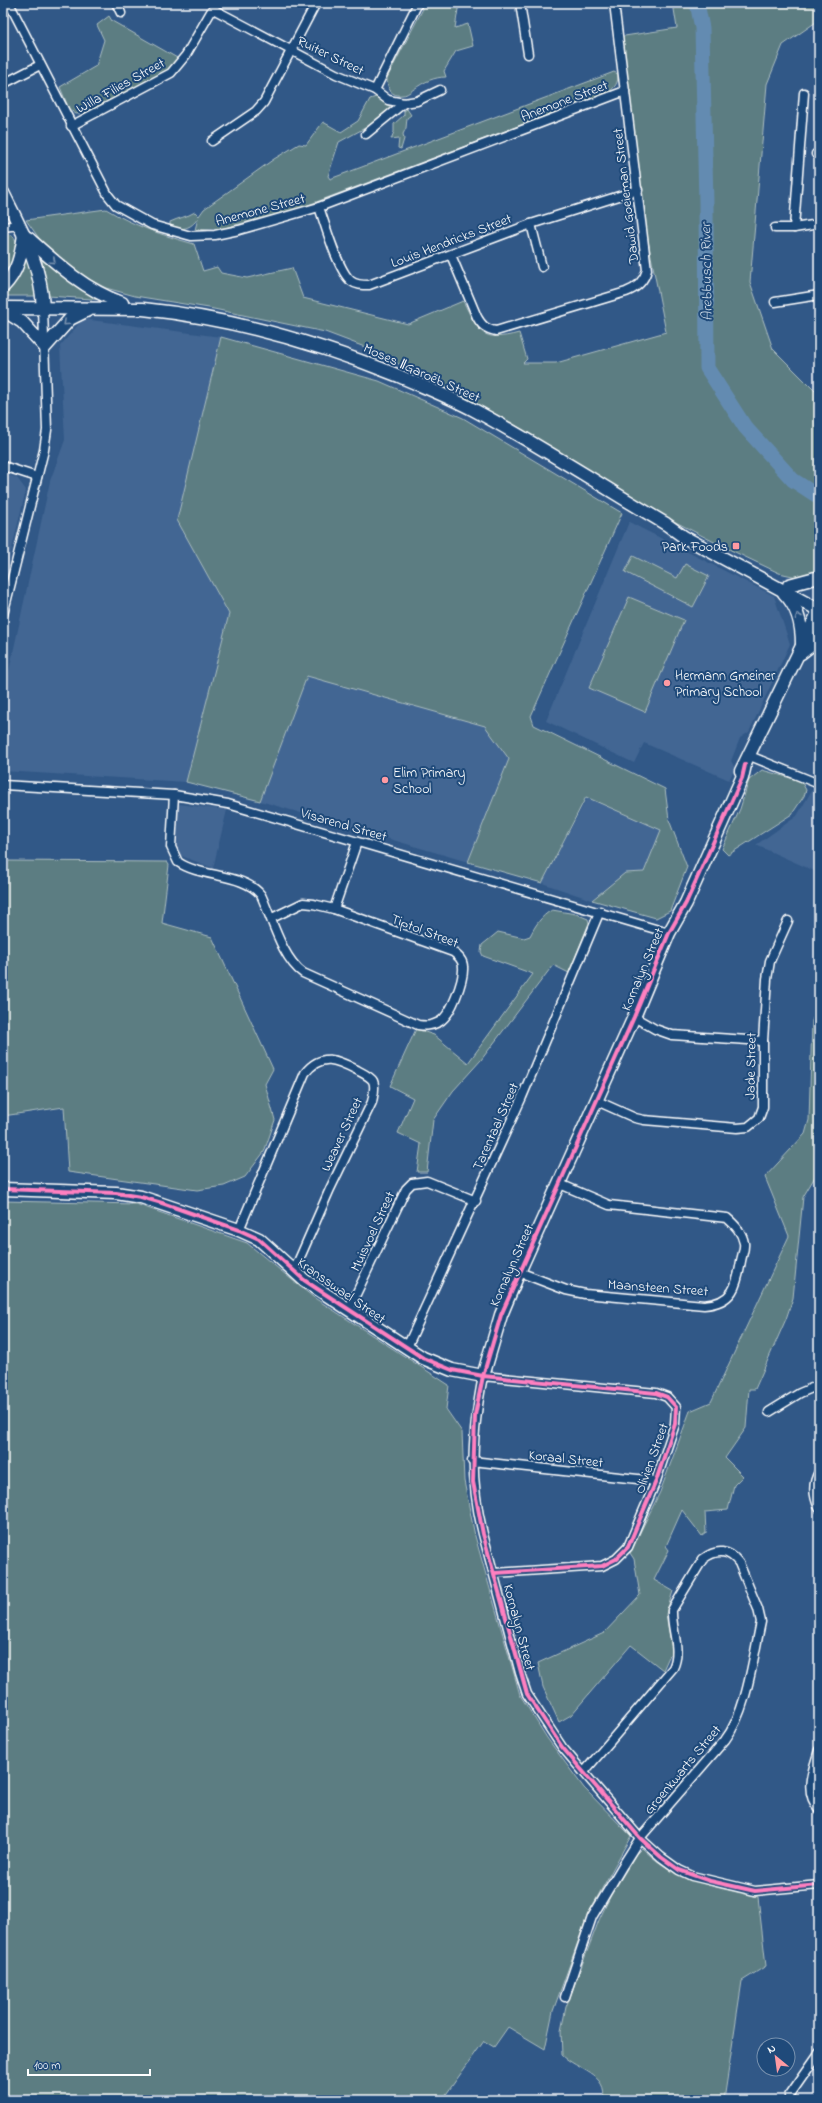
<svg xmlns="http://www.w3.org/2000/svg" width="822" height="2103" font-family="'Indie Flower',sans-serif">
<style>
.built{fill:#426693}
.green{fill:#5b7d82;stroke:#adbec0}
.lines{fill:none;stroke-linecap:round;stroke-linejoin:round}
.river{stroke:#648bb1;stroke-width:15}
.street-casing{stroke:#fff;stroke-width:11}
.secondary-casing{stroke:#fff;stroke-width:15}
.street{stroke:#1f4a7a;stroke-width:8}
.secondary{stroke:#1f4a7a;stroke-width:12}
.cycleway-casing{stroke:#1f4a7a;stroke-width:6}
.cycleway{stroke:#ff80c0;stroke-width:4}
.oneway{stroke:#7992af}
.poi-dot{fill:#ff9aa2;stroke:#1f4a7a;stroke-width:1.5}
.labels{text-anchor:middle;stroke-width:4;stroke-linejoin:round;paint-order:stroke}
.street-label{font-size:14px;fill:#fff;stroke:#1f4a7a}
.poi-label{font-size:14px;fill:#fff;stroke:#1f4a7a;text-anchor:start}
.water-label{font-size:15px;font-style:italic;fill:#d0dce8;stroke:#1f4a7a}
</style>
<rect width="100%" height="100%" fill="#315887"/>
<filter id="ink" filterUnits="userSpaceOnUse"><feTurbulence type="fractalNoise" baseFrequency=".025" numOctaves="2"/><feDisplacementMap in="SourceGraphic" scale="8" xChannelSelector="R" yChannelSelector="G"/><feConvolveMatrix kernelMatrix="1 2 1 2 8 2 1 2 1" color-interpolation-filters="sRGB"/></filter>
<g filter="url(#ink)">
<g class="built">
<path d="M83 319 221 337 177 520 229 614 186 782 3 771V699L50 481 65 440 60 346Z"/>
<path d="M3 473 17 478 26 490 3 586Z"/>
<path d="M629 522 774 596 790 644 749 732 740 738 731 761 735 768 729 780 644 743 634 763 546 721Z"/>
<path d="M307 676 485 726 509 759 468 862 260 801Z"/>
<path d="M816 783 819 784V873L756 845 797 816Z"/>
<path d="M587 798 661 830 644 872 592 900 542 883Z"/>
<path d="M178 804 227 810 213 868 179 855 177 846Z"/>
</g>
<g class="green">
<path d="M426 3H459L455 28 468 24 473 46 456 51 444 71 446 77C434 77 424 82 414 89 411 91 407 95 403 95 391 97 387 88 387 78Z"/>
<path d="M673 3H819V20L783 45 767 84 750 282 773 349 819 395V568L814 572 797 577 779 573 718 544 668 518 505 419 370 349 325 332 209 308 135 296 106 288 84 277 61 262 41 241 26 220 106 209C134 226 162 235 194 244L203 271 217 267 221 273 247 278 292 268 303 298 408 324 463 301C479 332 481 343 519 333L527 359 523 363H556L666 332 638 190 618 37 677 28Z"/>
<path d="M109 16 112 21 179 59C164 81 109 101 84 113L76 114 69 109 60 87 96 66 104 40 97 25Z"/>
<path d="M614 72 618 74C618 83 616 86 609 92L300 208 224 228 195 230 198 218C191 229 181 231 170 226V222C178 218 187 217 195 212L199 216 204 209 274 159 299 144 306 145 323 122 341 132 358 121 370 99 376 97 392 108 376 122 339 142 328 176 330 179Z"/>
<path d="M407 109 411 115 407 118 406 128 403 134 404 139 401 149 398 148 399 138 391 139 394 132V124L404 115V111Z"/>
<path d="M6 233 13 236C24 249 10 269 3 282V234Z"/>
<path d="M25 248 31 266 36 296H3Z"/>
<path d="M41 254 106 300 48 296Z"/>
<path d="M221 337 379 381 463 418 622 513 531 716 534 725 665 789 669 820 687 867 670 911 656 918 592 900 625 873 644 872 661 830 586 797 542 883 468 862 509 759 485 726 307 676 260 801 186 782 229 614 177 520Z"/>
<path d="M633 556 677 578 685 564 709 576 693 607 625 572Z"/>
<path d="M629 597 684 620 645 712 589 688Z"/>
<path d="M762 770 801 781 806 790 804 796 792 814 728 855 722 849 740 809 749 780Z"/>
<path d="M3 861 167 862 169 865 162 923 212 937 273 1069 265 1084 275 1120 264 1152 245 1177 224 1186 197 1190 68 1172 64 1107 3 1116Z"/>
<path d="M552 910 576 914 588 919 589 923 569 973 553 965 481 1060 453 1091 433 1120 427 1172H417L421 1144 398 1133 413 1098 390 1086 416 1029 434 1035 468 1063 533 974 483 956 481 952 482 945 498 932 524 938 530 936C535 926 541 916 552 910Z"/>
<path d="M819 1003V1170L803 1197 793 1298 786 1319 755 1389H749L746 1428 725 1458 743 1476 734 1485 728 1510 705 1512 706 1533 702 1536 682 1510 666 1546 669 1550 654 1580 673 1591 666 1614 672 1650 663 1670 631 1645 571 1715 559 1722 543 1687 538 1663 604 1633 640 1595 634 1559 630 1553 660 1492 690 1411 711 1402 789 1236 765 1177 805 1134 809 1120 812 1021Z"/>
<path d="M3 1201 136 1204 247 1243 313 1297 449 1385 446 1409 462 1432 464 1481 475 1536 520 1695 547 1738 584 1788 631 1836 588 1914 553 2011 545 2049 508 2027 494 2047 484 2041 442 2100H3Z"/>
<path d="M642 1848C677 1882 713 1886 758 1897L766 1966 742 1981 724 2100H603C609 2074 577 2070 562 2055L561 2031 566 2007 574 1986 599 1920 611 1895 636 1854Z"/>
</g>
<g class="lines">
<path class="river" d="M697 3 702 28 706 203 707 368 745 427 793 480 819 497"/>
<g class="street-casing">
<g id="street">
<path d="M9 3 108 195 116 205 152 225 191 236 215 235 239 230 319 207 625 91"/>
<path d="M116 3 121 13"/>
<path d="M520 3 528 54"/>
<path d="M213 9 336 74 375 90 388 100 404 103 417 101 440 90"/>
<path d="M3 84 40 65"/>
<path d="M375 90 418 3"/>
<path d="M71 126 171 73 186 55 216 3"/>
<path d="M366 134 404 103"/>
<path d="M212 141 256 111 264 102 316 3"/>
<path d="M816 154H819"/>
<path d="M319 207C325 224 338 271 351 281 356 285 362 285 369 285L531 224 638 190"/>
<path d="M531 224 542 267"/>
<path d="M3 227 19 225"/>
<path d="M775 228H794L819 224"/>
<path d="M794 228 804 93"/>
<path d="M451 255 477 317C482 326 486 329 496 331L626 292C637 288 644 281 647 270L614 3"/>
<path d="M775 302 819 295"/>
<path d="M3 466 37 477"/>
<path d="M3 615 44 450 47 430 43 308"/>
<path d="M750 756 819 784"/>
<path d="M3 785 174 795 228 804 669 933"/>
<path d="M174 795 171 847 178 862C201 878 244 873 261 895 272 919 282 958 303 973L418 1025C426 1026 431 1026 439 1022 451 1016 464 980 463 967 463 960 458 956 453 952L334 909 313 904 303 903 272 918"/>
<path d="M334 909 357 842"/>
<path d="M634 1017 655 1029 672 1035 763 1041"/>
<path d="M597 1101 635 1118 644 1120 737 1128 748 1127 759 1118 763 1107V1041L767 979 770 961 788 921"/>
<path d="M239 1230 305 1073C322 1052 337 1060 357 1070 362 1073 370 1076 373 1081 376 1087 373 1096 372 1102L330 1189 294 1271"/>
<path d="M519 1272 566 1290 585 1294 704 1305C733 1303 737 1286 741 1261 742 1255 745 1248 744 1243 742 1232 735 1225 727 1218L609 1205 560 1184"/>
<path d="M349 1309 406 1189 412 1183 427 1181 476 1201"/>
<path d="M407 1347 522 1097 600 911"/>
<path d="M769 1412 800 1393 819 1385"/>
<path d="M472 1461 656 1481"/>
<path d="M819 1472C812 1484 813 1495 819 1508"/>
<path d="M494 1573 602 1566 616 1559 628 1547 656 1481 675 1424 676 1407 667 1397 656 1393 483 1376C472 1433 469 1477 483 1534L520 1673 527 1694 562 1747 640 1838 661 1857 679 1870 692 1876 755 1891 819 1885"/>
<path d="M819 1750C813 1771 803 1791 819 1809"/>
<path d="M565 1997 592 1917 623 1865 640 1838 725 1740C747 1711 753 1658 761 1622L758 1609 739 1563C729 1549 716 1549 703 1559L672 1610C671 1630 682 1649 673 1668L584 1772"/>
<path d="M789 2096 819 2053"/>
</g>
</g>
<g class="secondary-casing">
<g id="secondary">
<path d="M3 193C22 231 41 264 43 308"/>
<path d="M28 238C57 264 85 290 122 303"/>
<path d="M3 287C18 272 21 255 24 235"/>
<path d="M3 308 143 309C230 318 318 343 399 376 424 387 450 397 474 410 539 445 602 486 666 524L684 537 819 610"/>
<path d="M3 310 22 322 45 347 70 319 88 310"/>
<path d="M789 585 819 577"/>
<path d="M784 593C798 607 802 624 802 644"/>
<path d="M801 653 819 639"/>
<path d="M741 771 819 611"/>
<path d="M3 1189 116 1193 141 1197 239 1230 259 1239 304 1280 423 1358 452 1370 483 1376 501 1315 519 1272 634 1017 669 933 686 903 742 778 745 765"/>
</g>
</g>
<use href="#street" class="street"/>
<use href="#secondary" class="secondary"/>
<g class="cycleway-casing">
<g id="cycleway">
<path d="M745 765 742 778 686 903 669 933 634 1017 501 1315 483 1376 475 1415 473 1482 483 1534 527 1694 562 1747 640 1838 661 1857 679 1870 710 1881 755 1891 819 1885"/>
<path d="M3 1189 116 1193 141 1197 162 1203 239 1230 259 1239 304 1280 316 1288 423 1358 452 1370 483 1376 656 1393 667 1397 676 1407 675 1424 656 1481 628 1547 616 1559 602 1566 494 1573"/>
</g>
</g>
<use href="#cycleway" class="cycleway"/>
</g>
<defs><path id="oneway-chevron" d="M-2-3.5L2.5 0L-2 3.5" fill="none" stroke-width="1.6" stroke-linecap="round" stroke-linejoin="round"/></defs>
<g class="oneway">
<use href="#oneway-chevron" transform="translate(53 261) rotate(42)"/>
<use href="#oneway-chevron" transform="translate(66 323) rotate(137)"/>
<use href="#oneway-chevron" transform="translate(798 616) rotate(-112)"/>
</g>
</g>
<g class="poi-dot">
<rect x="732" y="542" width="8" height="8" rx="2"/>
<circle cx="667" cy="683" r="4"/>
<circle cx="385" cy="780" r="4"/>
</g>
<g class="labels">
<g class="street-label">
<text transform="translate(331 55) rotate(26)" y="5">Ruiter Street</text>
<text transform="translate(120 85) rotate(-29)" y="5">Willa Filies Street</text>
<text transform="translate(564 100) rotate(-21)" y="5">Anemone Street</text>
<text transform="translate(625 196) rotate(-97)" y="5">Dawid Goeieman Street</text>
<text transform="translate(260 209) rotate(-15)" y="5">Anemone Street</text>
<text transform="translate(451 240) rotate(-21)" y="5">Louis Hendricks Street</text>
<text transform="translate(422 372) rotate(24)" y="5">Moses ǁGaroëb Street</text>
<text transform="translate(344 824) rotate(16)" y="5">Visarend Street</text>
<text transform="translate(425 930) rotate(21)" y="5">Tiptol Street</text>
<text transform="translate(642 969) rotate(-67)" y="5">Kornalyn Street</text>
<text transform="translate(750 1066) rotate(-89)" y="5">Jade Street</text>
<text transform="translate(495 1126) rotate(-66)" y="5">Tarentaal Street</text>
<text transform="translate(341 1134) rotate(-65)" y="5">Weaver Street</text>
<text transform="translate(372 1231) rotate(-65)" y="5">Muisvoel Street</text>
<text transform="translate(511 1265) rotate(-66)" y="5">Kornalyn Street</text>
<text transform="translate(658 1287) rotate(4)" y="5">Maansteen Street</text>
<text transform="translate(342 1290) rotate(35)" y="5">Kransswael Street</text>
<text transform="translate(566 1458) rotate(6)" y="5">Koraal Street</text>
<text transform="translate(651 1458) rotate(-70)" y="5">Olivien Street</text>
<text transform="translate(520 1627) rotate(75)" y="5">Kornalyn Street</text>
<text transform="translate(682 1769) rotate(-50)" y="5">Groenkwarts Street</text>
</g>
<g class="poi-label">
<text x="728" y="551" text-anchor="end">Park Foods</text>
<text x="675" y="680">Hermann Gmeiner<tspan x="675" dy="16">Primary School</tspan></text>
<text x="393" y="777">Elim Primary<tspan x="393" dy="16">School</tspan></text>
</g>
<g class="water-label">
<text transform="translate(706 272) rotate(-91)" y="5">Arebbusch River</text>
</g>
</g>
<rect width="822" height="2103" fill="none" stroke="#1f4a7a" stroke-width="16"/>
<rect x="8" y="8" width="806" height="2087" fill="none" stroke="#fff" stroke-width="1.5" filter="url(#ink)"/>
<g transform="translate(776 2057) rotate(331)"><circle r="19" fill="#1f4a7a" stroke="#7992af"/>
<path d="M0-3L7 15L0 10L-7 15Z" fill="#ff9aa2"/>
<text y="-6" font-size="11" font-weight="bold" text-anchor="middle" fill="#ffffff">N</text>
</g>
<path d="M28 2069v6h122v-6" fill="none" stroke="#ffffff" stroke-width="2"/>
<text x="34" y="2069" font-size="12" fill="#ffffff" stroke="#1f4a7a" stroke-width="3" paint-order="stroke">100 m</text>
</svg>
